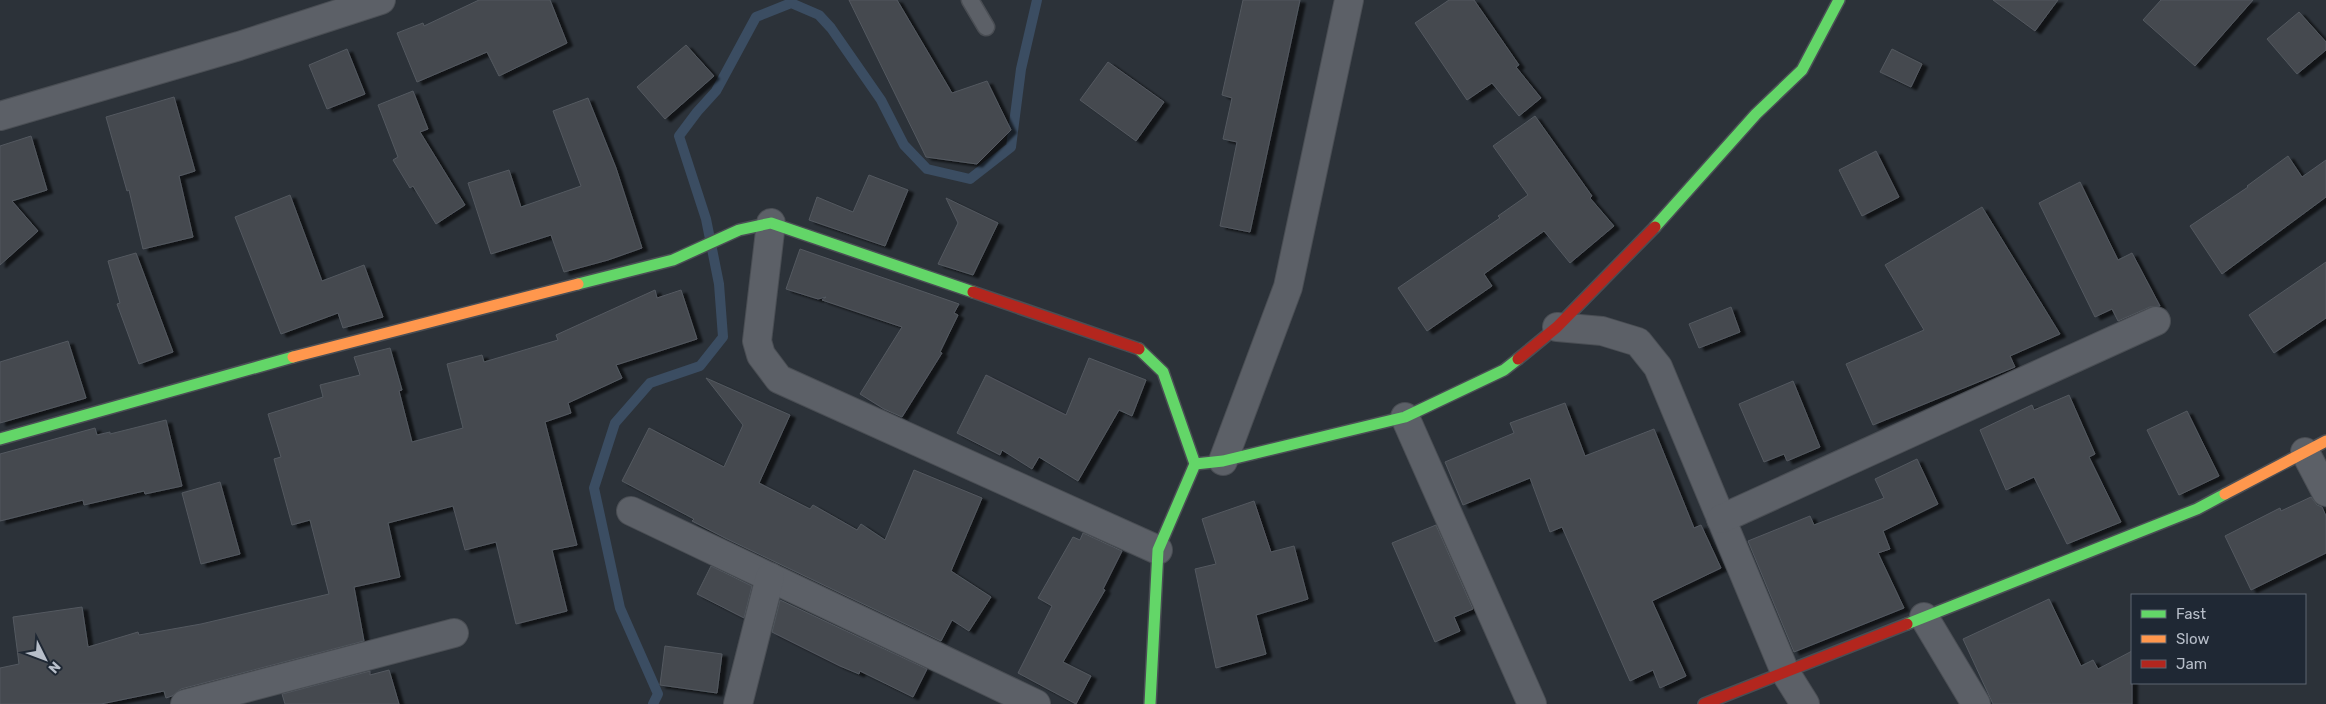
<svg xmlns="http://www.w3.org/2000/svg" width="2326" height="704" font-family="Rubik,sans-serif">
<style>
.lines{fill:none;stroke-linecap:round;stroke-linejoin:round}
.stream{stroke:#3b4d62;stroke-width:10}
.building{fill:#44494f;stroke:#545960;filter:url(#shadow)}
.lane-casing{stroke:#4a4e54;stroke-width:19}
.street-casing{stroke:#4a4e54;stroke-width:30}
.fast-casing{stroke:#4a4e54;stroke-width:14}
.slow-casing{stroke:#4a4e54;stroke-width:14}
.jam-casing{stroke:#4a4e54;stroke-width:14}
.lane{stroke:#5c6067;stroke-width:16}
.street{stroke:#5c6067;stroke-width:28}
.fast{stroke:#63d668;stroke-width:11}
.slow{stroke:#ff974d;stroke-width:11}
.jam{stroke:#b3261e;stroke-width:11}
</style>
<defs>
<filter id="shadow"><feDropShadow dx="5.5" dy="3" stdDeviation="1" flood-color="#0009"/></filter>
</defs>
<rect width="100%" height="100%" fill="#2c3239"/>
<g class="lines">
<path class="stream" d="M653 704 658 694 620 608 594 488 615 423 650 383 700 366 723 337 719 284 706 219 679 136 697 112 716 91 756 17 791 3 819 15 831 28 881 100 904 145 927 169 970 179 1011 147 1021 69 1037 0"/>
</g>
<g class="building">
<path d="M479 0H550L567 43 499 76 487 52 417 82 397 33 423 23 424 26Z"/>
<path d="M849 0H897L952 93 987 81 1011 130 977 164 926 157Z"/>
<path d="M1243 0H1300L1250 232 1220 226 1237 142 1223 139 1232 98 1222 95Z"/>
<path d="M1449 0H1474L1519 65 1516 67 1541 98 1519 116 1492 83 1467 100 1415 23Z"/>
<path d="M1993 0H2058L2035 31Z"/>
<path d="M2161 0H2253L2195 66 2143 20Z"/>
<path d="M2299 12 2326 42V50L2297 74 2267 39Z"/>
<path d="M686 45 714 76 665 119 637 87Z"/>
<path d="M347 49 365 94 327 109 309 65Z"/>
<path d="M1892 49 1922 64 1911 87 1880 72Z"/>
<path d="M1108 62 1164 102 1136 141 1080 100Z"/>
<path d="M413 91 428 129 420 132 465 205 436 224 413 186 410 188 393 160 398 157 378 105Z"/>
<path d="M174 97 195 171 179 176 193 237 143 249 129 190 127 191 106 117Z"/>
<path d="M588 98 616 168 642 248 608 260 564 272 551 235 491 254 468 183 509 170 521 207 581 186 553 111Z"/>
<path d="M1535 116 1592 196 1590 198 1614 226 1570 263 1544 231 1484 274 1492 286 1427 331 1398 288 1500 218 1498 216 1528 195 1493 146Z"/>
<path d="M31 136 47 190 12 201 38 231 0 265V146Z"/>
<path d="M1876 151 1899 197 1862 216 1839 170Z"/>
<path d="M2288 156 2302 177 2326 160V197L2222 274 2190 226 2248 187 2247 186Z"/>
<path d="M869 175 908 190 885 246 809 220 817 197 853 212Z"/>
<path d="M2080 182 2118 260 2132 253 2160 306 2150 307 2118 321 2112 309 2095 317 2039 203Z"/>
<path d="M290 195 322 281 364 265 383 317 343 328 338 313 281 334 235 217Z"/>
<path d="M946 198 998 223 973 275 938 264 958 223Z"/>
<path d="M1982 207 2060 334 2010 356 2015 367 1873 425 1846 364 1924 330 1885 265Z"/>
<path d="M800 249 959 304 954 313 958 315 940 352 942 353 902 417 884 409 860 394 902 327 822 300 826 297 818 299 786 289Z"/>
<path d="M136 253 173 352 139 364 117 304 120 303 108 261Z"/>
<path d="M2326 262V318L2274 353 2249 315Z"/>
<path d="M655 290 657 298 681 290 697 339 616 365 622 378 568 403 571 413 545 422 577 545 552 550 567 611 516 624 496 542 465 550 453 506 388 523 400 577 354 587 364 641 181 689 172 696 166 698 164 691 101 704H0V668L19 664 13 617 82 607 88 647 138 632 139 635 201 624 329 594 310 520 292 525 274 459 281 457 268 414 323 397 320 385 360 375 354 357 390 348 402 390 399 391 412 442 463 428 447 364 482 355 484 362 558 340 556 335Z"/>
<path d="M1731 307 1740 332 1699 348 1689 324Z"/>
<path d="M68 341 86 398 0 423V362Z"/>
<path d="M1089 358 1146 380 1132 416 1119 410 1078 481 1039 457 1032 469 1002 450 1000 455 957 433 986 375 1066 415Z"/>
<path d="M706 378 790 415 759 483 810 509 813 505 857 530 861 524 885 540 914 470 982 498 951 571 991 597 969 631 952 620 941 641 725 538 692 521 694 519 622 481 649 428 724 467 743 425Z"/>
<path d="M1793 381 1820 447 1787 461 1784 454 1764 462 1739 404Z"/>
<path d="M2069 395 2095 454 2089 457 2121 522 2067 544 2034 477 2006 490 1980 430 2032 405 2034 410Z"/>
<path d="M1565 403 1585 456 1654 429 1694 528 1701 525 1721 568 1652 601 1686 676 1660 688 1653 670 1630 681 1562 527 1550 532 1530 478 1463 505 1445 462 1514 433 1510 423Z"/>
<path d="M2187 411 2219 476 2179 495 2147 430Z"/>
<path d="M166 420 182 486 145 494 144 491 84 505 83 500 0 521V454L95 428 97 435 110 432V434Z"/>
<path d="M1917 459 1938 504 1883 531 1890 549 1878 553 1904 608 1794 652 1748 541 1810 516 1814 525 1884 498 1875 479Z"/>
<path d="M220 482 240 554 201 564 182 493Z"/>
<path d="M2311 497 2317 505 2322 507 2326 516V553L2251 590 2225 536 2280 508 2281 511Z"/>
<path d="M1254 501 1271 552 1294 546 1308 599 1256 615 1266 654 1216 668 1195 569 1216 564 1202 519Z"/>
<path d="M1436 525 1473 609 1454 617 1460 631 1435 642 1392 543Z"/>
<path d="M1083 533 1122 551 1103 589 1105 590 1063 662 1091 676 1076 704 1018 673 1052 606 1038 598 1073 537 1080 540Z"/>
<path d="M711 566 752 586 744 618 697 594Z"/>
<path d="M2049 599 2081 666 2093 660 2098 669 2132 651V704H1993L1963 639Z"/>
<path d="M780 600 927 669 913 697 860 671 859 674 840 666 772 632Z"/>
<path d="M665 646 722 654 717 693 660 685Z"/>
<path d="M389 670 399 704H285L282 694 370 671V675Z"/>
</g>
<g class="lines">
<g class="lane-casing">
<path id="lane" d="M970 0 986 27"/>
</g>
<g class="street-casing">
<g id="street">
<path d="M0 116 239 46 381 0"/>
<path d="M771 223 757 341 761 355 779 379 1158 550"/>
<path d="M1557 327 1602 331 1638 342 1658 367 1785 672 1805 704"/>
<path d="M1405 417 1532 704"/>
<path d="M2305 452 2326 492"/>
<path d="M1223 461 1288 287 1349 0"/>
<path d="M631 511 1036 704"/>
<path d="M1721 519 2156 321"/>
<path d="M1924 617 1976 704"/>
<path d="M185 704 454 633"/>
<path d="M738 704 770 577"/>
</g>
</g>
<g class="fast-casing">
<g id="fast">
<path d="M1655 227 1756 114 1802 70 1839 0"/>
<path d="M578 284 673 260 739 230 771 223 973 292"/>
<path d="M1139 349 1163 372 1195 464"/>
<path d="M0 439 293 357"/>
<path d="M1907 624 2197 509 2225 494"/>
<path d="M1150 704 1158 550 1195 464 1223 461 1405 417 1504 370 1518 359"/>
</g>
</g>
<g class="slow-casing">
<g id="slow">
<path d="M293 357 578 284"/>
<path d="M2225 494 2326 441"/>
</g>
</g>
<g class="jam-casing">
<g id="jam">
<path d="M973 292 1139 349"/>
<path d="M1518 359 1557 327 1655 227"/>
<path d="M1704 704 1907 624"/>
</g>
</g>
<use href="#lane" class="lane"/>
<use href="#street" class="street"/>
<use href="#fast" class="fast"/>
<use href="#slow" class="slow"/>
<use href="#jam" class="jam"/>
</g>
<rect x="2131" y="594" width="175" height="90" fill="#1f2834" stroke="#5c6470"/>
<rect x="2141" y="610" width="25" height="8" fill="#63d668" stroke="#5c6470"/>
<text x="2176" y="619" font-size="15" fill="#b7bec9">Fast</text>
<rect x="2141" y="635" width="25" height="8" fill="#ff974d" stroke="#5c6470"/>
<text x="2176" y="644" font-size="15" fill="#b7bec9">Slow</text>
<rect x="2141" y="660" width="25" height="8" fill="#b3261e" stroke="#5c6470"/>
<text x="2176" y="669" font-size="15" fill="#b7bec9">Jam</text>
<g transform="translate(45 659) rotate(132)" stroke="#1f2834" stroke-width="4" paint-order="stroke">
<path d="M0-4L9 19L0 12L-9 19Z" fill="#b7bec9"/>
<text y="-8" font-size="14" font-weight="bold" text-anchor="middle" fill="#b7bec9">N</text>
</g>
</svg>
